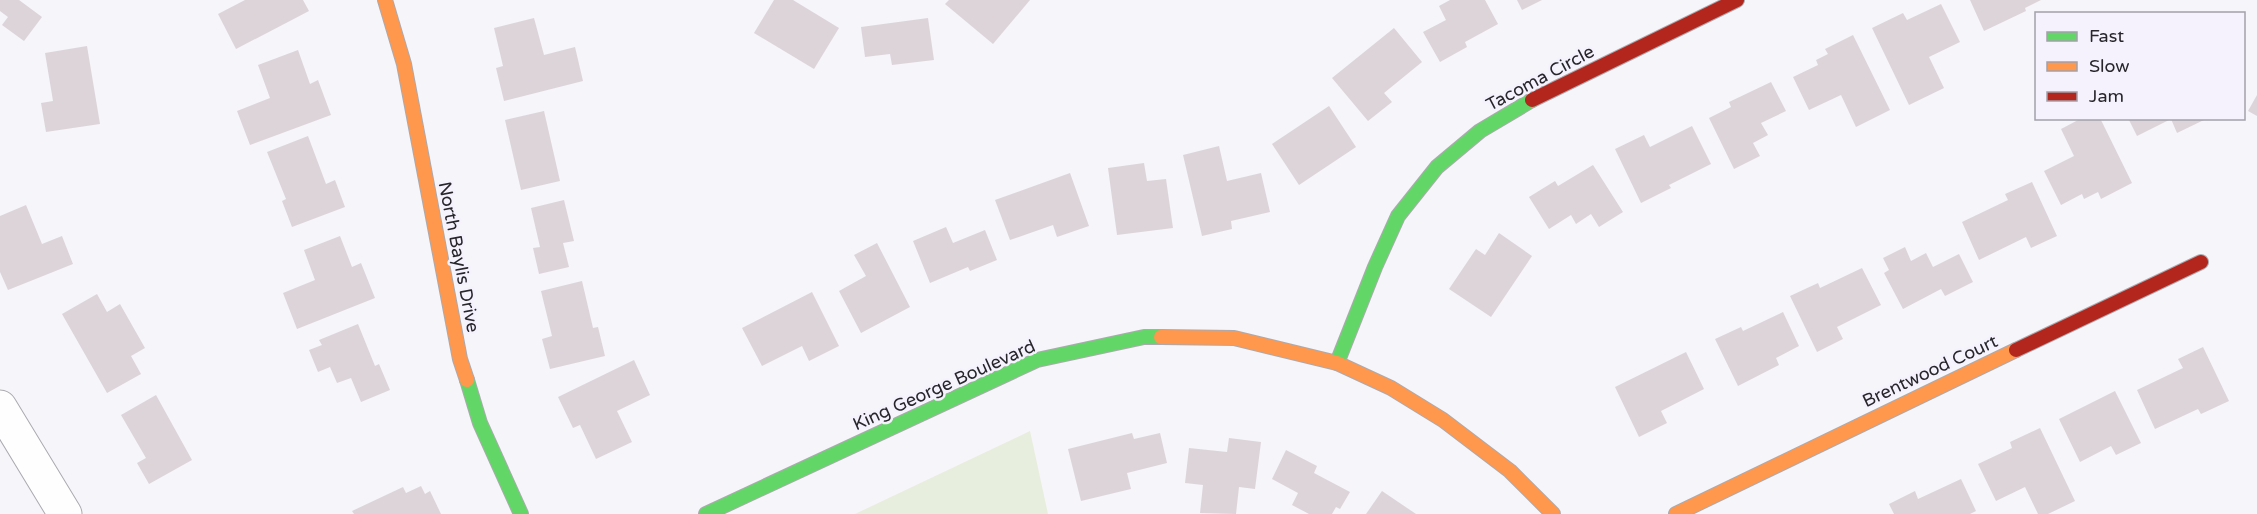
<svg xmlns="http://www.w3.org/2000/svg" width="2257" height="514" font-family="'Varela Round',sans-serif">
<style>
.green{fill:#e8eedd}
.building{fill:#ddd4da}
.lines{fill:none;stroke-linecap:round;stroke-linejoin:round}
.street-casing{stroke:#abaaaf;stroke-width:35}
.fast-casing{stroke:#abaaaf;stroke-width:16}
.slow-casing{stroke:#abaaaf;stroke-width:16}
.jam-casing{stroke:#abaaaf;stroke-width:16}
.street{stroke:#fefefe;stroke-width:33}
.fast{stroke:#63d668;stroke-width:14}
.slow{stroke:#ff974d;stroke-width:14}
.jam{stroke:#b3261e;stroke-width:14}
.labels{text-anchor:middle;stroke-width:5;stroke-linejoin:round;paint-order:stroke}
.street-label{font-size:18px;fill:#28262b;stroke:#f5f2fd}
</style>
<rect width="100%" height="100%" fill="#f6f5fa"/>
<path class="green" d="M1030 431 1048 514H855Z"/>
<g class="building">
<path d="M0 0H19L42 17 24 41 2 25 8 17 0 11Z"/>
<path d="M245 0H303L309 11 236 49 218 14Z"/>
<path d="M774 0H793L839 28 814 69 754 33Z"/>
<path d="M949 0H1030L993 44 945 4Z"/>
<path d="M1450 0H1485L1498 24 1465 42 1467 47 1440 62 1423 32 1446 20 1439 6Z"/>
<path d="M1517 0H1542L1522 10Z"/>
<path d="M1970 0H2041L2025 8 2026 11 1984 31Z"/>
<path d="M1941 4 1960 42 1929 57 1944 88 1909 105 1872 28 1903 13 1907 20Z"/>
<path d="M534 18 544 55 575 47 583 81 504 101 496 68 503 66 494 28Z"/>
<path d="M928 18 934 60 892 65 890 54 865 57 861 27Z"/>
<path d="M1394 28 1422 62 1384 93 1392 102 1368 121 1332 78Z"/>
<path d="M1853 35 1890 110 1856 127 1841 95 1809 110 1793 77 1818 65 1816 60 1828 54 1825 49Z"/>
<path d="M87 46 100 124 46 132 41 103 53 101 45 53Z"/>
<path d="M298 50 310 84 318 80 331 115 250 145 237 111 270 98 258 65Z"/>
<path d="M1771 82 1786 111 1761 123 1768 135 1753 143 1760 156 1734 169 1709 118 1731 107 1729 102Z"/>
<path d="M2257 95V116L2248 111Z"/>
<path d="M1329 106 1356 147 1299 185 1272 144Z"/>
<path d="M544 111 560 181 521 190 505 120Z"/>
<path d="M2082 118H2100L2132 183 2101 199 2098 192 2084 199 2082 194 2061 205 2044 171 2074 156 2061 129Z"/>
<path d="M2128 118H2208L2177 133 2171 119 2137 136Z"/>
<path d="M1692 126 1711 164 1669 185 1671 188 1641 203 1615 149 1644 135 1650 147Z"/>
<path d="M308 136 326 184 335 180 345 207 292 227 282 201 286 199 267 152Z"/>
<path d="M1219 146 1227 181 1261 173 1270 212 1231 221 1232 229 1202 236 1183 155Z"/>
<path d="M1144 163 1147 181 1166 179 1173 228 1117 235 1108 168Z"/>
<path d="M1593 165 1623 212 1599 227 1591 214 1576 224 1571 215 1549 229 1529 197 1555 181 1558 186Z"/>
<path d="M1070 173 1089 226 1057 237 1053 225 1010 240 995 200Z"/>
<path d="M2032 182 2057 236 2031 248 2026 237 1979 260 1962 222 2008 200 2005 194Z"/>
<path d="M564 200 574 241 563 243 569 267 539 274 533 248 540 247 531 208Z"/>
<path d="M26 205 42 244 62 236 73 264 8 290 0 272V216Z"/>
<path d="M946 227 953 243 985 230 997 260 970 271 968 267 930 283 913 241Z"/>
<path d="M1499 233 1532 256 1491 317 1449 289 1476 249 1485 255Z"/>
<path d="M340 236 352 267 361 263 375 298 297 329 283 293 315 280 304 250Z"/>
<path d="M877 243 910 307 861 333 839 291 866 276 854 255Z"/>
<path d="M1905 247 1911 261 1926 253 1933 267 1959 254 1973 282 1945 296 1941 289 1903 309 1884 273 1889 270 1883 258Z"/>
<path d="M1862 268 1881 305 1837 327 1843 339 1817 352 1790 296 1818 283 1820 288Z"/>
<path d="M582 281 593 328 598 327 605 356 550 369 542 339 552 336 541 291Z"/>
<path d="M812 292 839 346 809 361 802 346 762 366 742 328Z"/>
<path d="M97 294 107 312 120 304 145 348 131 356 141 374 107 393 62 314Z"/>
<path d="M1783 312 1799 346 1776 358 1779 365 1738 386 1715 339 1741 327 1743 331Z"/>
<path d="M358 324 375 366 379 364 390 390 361 402 351 378 337 383 330 367 318 372 309 350 322 345 319 340Z"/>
<path d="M2203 347 2229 401 2201 414 2198 409 2155 429 2137 390 2183 368 2178 359Z"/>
<path d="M1686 352 1704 389 1661 411 1667 423 1639 437 1615 387Z"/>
<path d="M634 360 650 395 617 411 632 442 596 459 580 425 573 428 558 397Z"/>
<path d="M2115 391 2141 443 2116 455 2111 446 2080 462 2059 419Z"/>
<path d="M156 395 192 460 149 484 137 463 146 458 121 415Z"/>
<path d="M2040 428 2075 501 2048 514H2038L2025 487 1996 501 1978 464 2012 448 2010 442Z"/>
<path d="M1132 433 1134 439 1160 433 1167 463 1127 473 1131 489 1081 501 1068 449Z"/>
<path d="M1229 438 1261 442 1255 489 1239 487 1236 514 1200 513 1203 485 1185 483 1189 448 1227 452Z"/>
<path d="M1286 450 1317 466 1314 473 1350 492 1340 509 1336 507 1332 514H1309L1292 505 1298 493 1272 479Z"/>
<path d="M1961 479 1976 511 1970 514H1894L1889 504 1915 491 1918 499Z"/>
<path d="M421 486 425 494 430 491 441 514H354L352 511 403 487 406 493Z"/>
<path d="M1382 491 1416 514H1366Z"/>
</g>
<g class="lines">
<g class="street-casing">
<path id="street" d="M0 407 65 514"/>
</g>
<g class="fast-casing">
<g id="fast">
<path d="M1337 363 1375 267 1398 216 1437 167 1480 131 1532 100"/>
<path d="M467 380 480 423 521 514"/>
<path d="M706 514 1037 360 1144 337H1161"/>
</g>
</g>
<g class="slow-casing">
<g id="slow">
<path d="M385 0 404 64 460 359 467 380"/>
<path d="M1161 337 1234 338 1337 363 1391 388 1443 420 1510 471 1553 514"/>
<path d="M1676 514 2016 350"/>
</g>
</g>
<g class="jam-casing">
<g id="jam">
<path d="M1532 100 1737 0"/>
<path d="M2016 350 2201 262"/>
</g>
</g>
<use href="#street" class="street"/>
<use href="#fast" class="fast"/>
<use href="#slow" class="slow"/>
<use href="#jam" class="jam"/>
</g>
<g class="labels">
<g class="street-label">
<text transform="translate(1540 78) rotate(-28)" y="6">Tacoma Circle</text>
<text transform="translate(459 257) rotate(79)" y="6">North Baylis Drive</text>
<text transform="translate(1930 371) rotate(-25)" y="6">Brentwood Court</text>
<text transform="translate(944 385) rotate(-24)" y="6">King George Boulevard</text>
</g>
</g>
<rect x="2035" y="12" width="210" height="108" fill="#f5f2fd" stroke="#a3a0a9" stroke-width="1.5"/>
<rect x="2047" y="32" width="30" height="9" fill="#63d668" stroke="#a3a0a9" stroke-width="1.5"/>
<text x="2089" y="42" font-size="18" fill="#28262b">Fast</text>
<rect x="2047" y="62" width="30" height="9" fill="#ff974d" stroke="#a3a0a9" stroke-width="1.5"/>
<text x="2089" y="72" font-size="18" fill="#28262b">Slow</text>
<rect x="2047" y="92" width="30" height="9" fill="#b3261e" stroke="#a3a0a9" stroke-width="1.5"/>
<text x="2089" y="102" font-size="18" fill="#28262b">Jam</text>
</svg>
